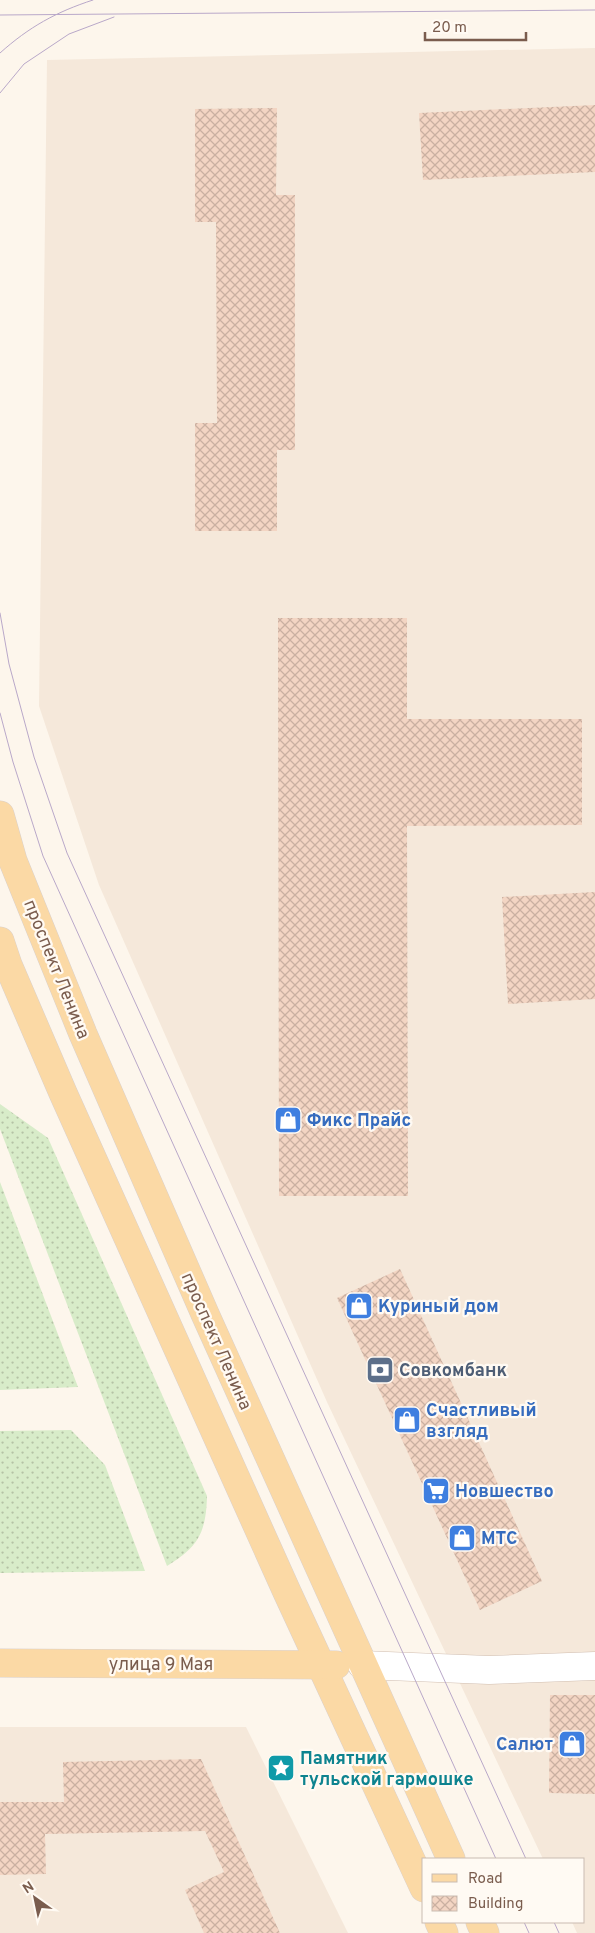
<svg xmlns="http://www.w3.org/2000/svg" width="595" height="1933" font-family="Overpass,sans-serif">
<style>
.residential{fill:#f5e8da}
.grass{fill:url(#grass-dots)}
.building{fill:url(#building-cross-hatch)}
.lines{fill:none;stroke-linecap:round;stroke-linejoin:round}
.minor-casing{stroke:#d1beb0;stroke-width:29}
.primary-casing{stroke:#dad1cd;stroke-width:29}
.minor{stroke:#fff;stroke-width:28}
.primary{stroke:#fbd9a5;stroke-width:28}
.tram{stroke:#b9a8c9;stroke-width:1}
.labels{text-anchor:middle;stroke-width:4.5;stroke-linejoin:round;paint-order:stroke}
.street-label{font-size:18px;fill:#7a5c4d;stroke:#fffaf3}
.shop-label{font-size:18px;font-weight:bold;fill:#366cbe;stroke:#fffaf3;text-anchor:start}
.service-label{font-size:18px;font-weight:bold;fill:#4e5e75;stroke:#fffaf3;text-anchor:start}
.culture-label{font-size:18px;font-weight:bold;fill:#0d838f;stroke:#fffaf3;text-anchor:start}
</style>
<defs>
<pattern id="grass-dots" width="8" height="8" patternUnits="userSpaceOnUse" patternTransform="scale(1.25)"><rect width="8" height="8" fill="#d8ecc9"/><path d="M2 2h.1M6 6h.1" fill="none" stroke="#b4c2a5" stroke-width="1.8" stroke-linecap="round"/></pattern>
<pattern id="building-cross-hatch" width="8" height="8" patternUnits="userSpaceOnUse" patternTransform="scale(1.25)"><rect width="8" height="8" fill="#f3d5c3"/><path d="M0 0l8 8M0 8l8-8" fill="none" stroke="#cab0a1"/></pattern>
</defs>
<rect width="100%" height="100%" fill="#fdf6ec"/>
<g class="residential">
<path d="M595 48V1933H577L572 1922H584V1859H543L327 1402 99 885 39 706 47 60Z"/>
<path d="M0 1727H246L348 1933H0Z"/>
</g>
<g class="grass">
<path d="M0 1104 48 1138 207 1496C206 1533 198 1547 167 1566L0 1129Z"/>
<path d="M0 1182 78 1387 0 1390Z"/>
<path d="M71 1430 105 1465 145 1571 0 1573V1431Z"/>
</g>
<g class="building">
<path d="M595 105V172L423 180 419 113Z"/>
<path d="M277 108 276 195H295V450H277V531H195V423H217L216 222H195V109Z"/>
<path d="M278 618H407V719H582V825L407 826 408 1196H279Z"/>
<path d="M595 892V999L508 1004 502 897Z"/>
<path d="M400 1269 542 1581 480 1610 337 1298Z"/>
<path d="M550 1695H595V1794L549 1793Z"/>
<path d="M201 1759 280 1933H204L185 1890 224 1872 205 1831 45 1834 46 1874 0 1875V1802H64L63 1762Z"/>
</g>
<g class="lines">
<g class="minor-casing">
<path id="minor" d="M362 1665 489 1670 595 1666"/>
</g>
<g class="primary-casing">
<g id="primary">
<path d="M0 815 13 861 83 1034 205 1314 451 1859"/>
<path d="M0 941 8 965 63 1093 287 1592 424 1888"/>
<path d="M0 1663 336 1665"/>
<path d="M439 1922 444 1933"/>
<path d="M480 1922 485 1933"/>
</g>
</g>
<use href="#minor" class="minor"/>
<use href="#primary" class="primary"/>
<g class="tram">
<path d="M0 15 595 10"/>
<path d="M0 53C29 27 56 12 93 0"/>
<path d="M0 93 24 64 69 34 114 17"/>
<path d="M0 613 9 664 34 757 67 853 526 1859"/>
<path d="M0 713 13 762 43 856 496 1859"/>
<path d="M524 1922 529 1933"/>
<path d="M554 1922 559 1933"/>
</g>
</g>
<defs>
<g id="shop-square" transform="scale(1.4375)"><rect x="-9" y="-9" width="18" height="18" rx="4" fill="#3f7fe0" stroke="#fffaf3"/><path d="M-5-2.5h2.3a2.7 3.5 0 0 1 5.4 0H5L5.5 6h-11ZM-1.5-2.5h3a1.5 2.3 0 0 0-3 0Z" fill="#fff"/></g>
<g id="bank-square" transform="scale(1.4375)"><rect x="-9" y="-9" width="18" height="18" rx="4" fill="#5c6f8a" stroke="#fffaf3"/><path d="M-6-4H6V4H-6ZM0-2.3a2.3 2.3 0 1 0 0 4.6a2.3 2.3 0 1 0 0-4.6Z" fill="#fff"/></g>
<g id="supermarket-square" transform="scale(1.4375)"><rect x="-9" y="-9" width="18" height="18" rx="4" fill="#3f7fe0" stroke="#fffaf3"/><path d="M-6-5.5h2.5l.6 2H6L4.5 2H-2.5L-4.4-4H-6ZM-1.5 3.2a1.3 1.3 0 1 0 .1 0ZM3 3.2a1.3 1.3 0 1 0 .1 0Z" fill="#fff"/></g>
<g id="sight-square" transform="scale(1.4375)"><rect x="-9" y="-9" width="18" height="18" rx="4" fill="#0f9aa8" stroke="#fffaf3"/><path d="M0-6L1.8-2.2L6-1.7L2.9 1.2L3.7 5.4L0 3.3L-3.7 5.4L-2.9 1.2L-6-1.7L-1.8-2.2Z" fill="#fff"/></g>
</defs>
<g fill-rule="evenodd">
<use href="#shop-square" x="288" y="1120"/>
<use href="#shop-square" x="359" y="1306"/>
<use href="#bank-square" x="380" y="1370"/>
<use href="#shop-square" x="407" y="1420"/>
<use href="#supermarket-square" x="436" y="1491"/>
<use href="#shop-square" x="462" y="1538"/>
<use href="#shop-square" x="572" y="1744"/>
<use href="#sight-square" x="281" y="1768"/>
</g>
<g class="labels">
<g class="street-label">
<text transform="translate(57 969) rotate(68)" y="6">проспект Ленина</text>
<text transform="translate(217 1341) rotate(66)" y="6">проспект Ленина</text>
<text x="161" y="1670">улица 9 Мая</text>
</g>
<g class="shop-label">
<text x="307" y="1126">Фикс Прайс</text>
<text x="378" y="1312">Куриный дом</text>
<text x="426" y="1416">Счастливый<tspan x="426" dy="21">взгляд</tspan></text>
<text x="455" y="1497">Новшество</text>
<text x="481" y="1544">МТС</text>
<text x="553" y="1750" text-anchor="end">Салют</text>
</g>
<g class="service-label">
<text x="399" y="1376">Совкомбанк</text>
</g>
<g class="culture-label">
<text x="300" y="1764">Памятник<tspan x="300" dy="21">тульской гармошке</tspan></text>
</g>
</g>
<rect x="422" y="1858" width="162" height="65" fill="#fffaf3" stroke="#cabbb1"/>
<rect x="432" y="1874" width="25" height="8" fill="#fbd9a5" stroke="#cabbb1"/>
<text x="468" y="1883" font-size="15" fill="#7a5c4d">Road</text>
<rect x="432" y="1896" width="25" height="15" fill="url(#building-cross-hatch)" stroke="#cabbb1"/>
<text x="468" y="1908" font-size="15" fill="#7a5c4d">Building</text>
<g transform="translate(35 1898) rotate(327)" stroke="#fffaf3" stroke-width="4" paint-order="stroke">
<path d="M0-4L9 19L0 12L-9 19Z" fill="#7a5c4d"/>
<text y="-8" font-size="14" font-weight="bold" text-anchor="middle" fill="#7a5c4d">N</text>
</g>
<path d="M425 32v8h101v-8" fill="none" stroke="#7a5c4d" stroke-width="2.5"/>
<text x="432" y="32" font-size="15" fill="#7a5c4d" stroke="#fffaf3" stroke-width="4" paint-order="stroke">20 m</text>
</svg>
